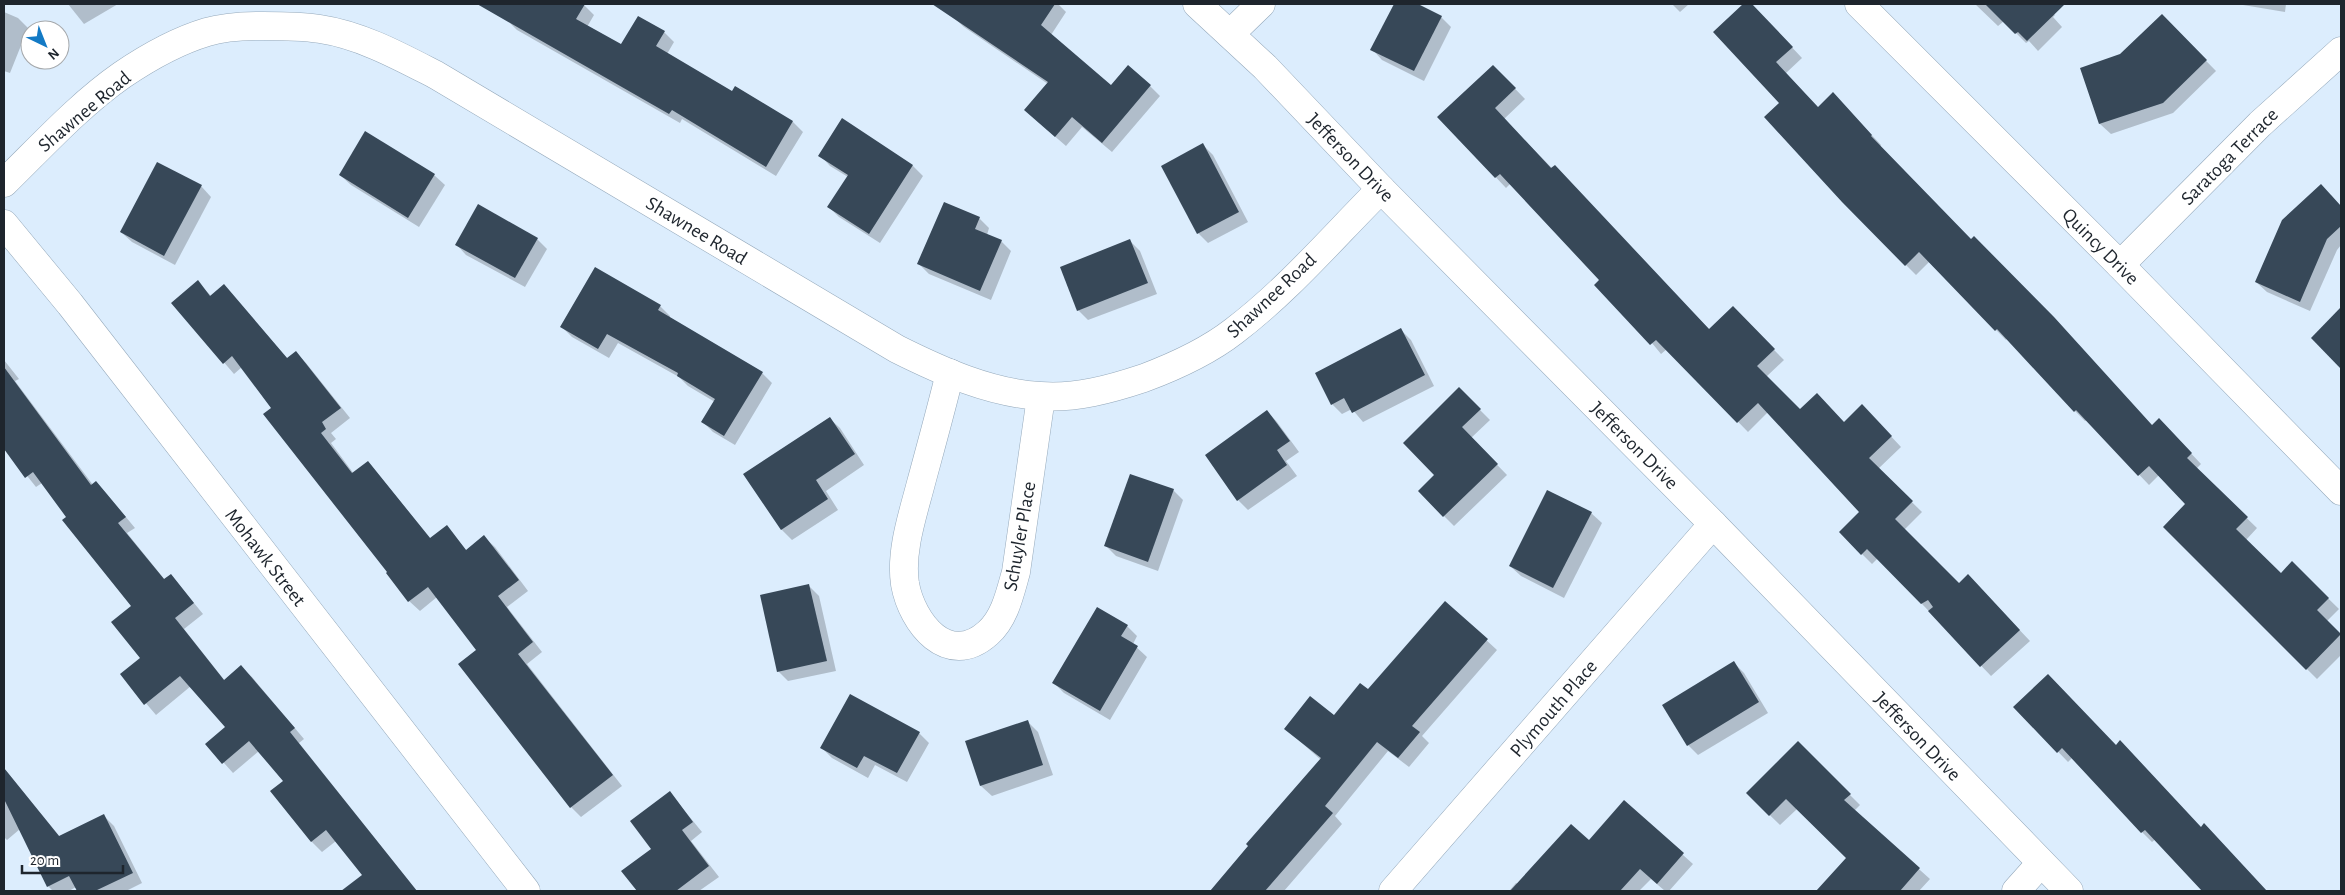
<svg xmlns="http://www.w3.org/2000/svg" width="2345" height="895" font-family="'Alegreya Sans',sans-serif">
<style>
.shadow{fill:#0003}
.building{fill:#374858}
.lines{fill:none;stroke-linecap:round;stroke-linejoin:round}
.minor-casing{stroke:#95a9bb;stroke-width:29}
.minor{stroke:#fff;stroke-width:28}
.labels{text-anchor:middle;stroke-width:5;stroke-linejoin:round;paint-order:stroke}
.street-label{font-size:20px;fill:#1e252d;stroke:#fff}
</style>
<rect width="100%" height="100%" fill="#dcedfd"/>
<g class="shadow">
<path d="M68 4H118L84 24Z"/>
<path d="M517 4H583L594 15 587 27 621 46 664 32 674 42 667 54 732 93 736 87 793 122 803 132 776 176 682 119 680 123 517 30 507 20Z"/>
<path d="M962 4H1058L1066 12 1051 35 1111 86H1150L1160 96 1112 152 1082 127 1066 146 1036 120 1048 84 964 27 953 17Z"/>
<path d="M1395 4H1416L1441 17 1451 27 1424 81 1382 60 1372 49Z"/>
<path d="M1672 4H1689L1680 12Z"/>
<path d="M1745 4H1751L1802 58 1786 73 1818 108 1843 104 1881 145 1880 147 2152 426 2169 430 2201 464 2196 469 2257 528 2246 540 2281 575 2292 563 2339 609 2327 621 2341 635V655L2317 679 2164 527 2186 504 2159 475 2149 485 2087 420 2085 421 2075 411 2007 338 2006 340 1929 262 1916 275 1843 202 1781 103 1715 32Z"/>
<path d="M1975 4H2044L2055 15 2053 17 2062 27 2038 51 2029 41 2026 43 2004 21 1998 26Z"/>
<path d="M2237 4H2286L2285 12Z"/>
<path d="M4 12 18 18 28 28 10 73 4 71Z"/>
<path d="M2162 16 2216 71 2173 113 2111 134 2100 124 2082 69 2121 55Z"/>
<path d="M1493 66 1525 99 1504 119 1710 330 1733 308 1784 360 1766 377 1800 411 1844 423 1872 416 1901 447 1878 469 1922 512 1904 530 1959 585 1978 586 2030 641 1991 676 1878 558 1872 564 1840 532 1861 512 1768 412 1748 432 1667 349 1661 354 1601 281 1510 184 1506 188 1439 117Z"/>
<path d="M1203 145 1213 155 1248 222 1208 243 1198 233Z"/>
<path d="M820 155 913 166 923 176 880 243 839 217 829 207 848 177 830 166Z"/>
<path d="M340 175H434L445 185 419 227 351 185Z"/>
<path d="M201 186 211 197 175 265 132 242 121 232Z"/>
<path d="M2331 195 2341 207V245L2337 250 2310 311 2267 292 2256 282Z"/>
<path d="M979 218 989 228 987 235 1001 241 1011 251 991 300 929 274 919 264Z"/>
<path d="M537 239 547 249 525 287 466 255 456 244Z"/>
<path d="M1130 241 1140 251 1157 294 1088 320 1078 310Z"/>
<path d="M198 282 211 296 224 286 288 359 296 353 306 363 350 418 331 433 336 439 331 443 354 474 368 462 431 539 447 527 467 551 484 537 495 547 528 591 507 607 542 652 527 664 622 786 581 817 571 807 478 650 437 597 420 611 409 601 242 367 234 374 173 303Z"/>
<path d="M660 306 670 316V318L762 373 772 383 735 445 713 432 703 422 715 402 688 386 679 377 618 343 609 358 572 337 562 327Z"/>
<path d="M2341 309V367L2313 338Z"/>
<path d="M1401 330 1411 340 1434 386 1363 422 1352 409 1342 414 1332 404Z"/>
<path d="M4 360 19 379 15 381 93 485 96 482 106 493 135 528 127 533 165 580 171 575 203 614 184 629 225 681 241 667 252 677 304 739 299 743 417 891H356L351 885 363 875 336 841 322 852 312 842 272 792 285 781 259 751 233 773 207 744 226 727 191 686 156 715 121 674 142 658 133 606 42 483 36 487 4 447Z"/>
<path d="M1459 389 1490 420 1471 438 1507 475 1454 526 1419 491 1436 475Z"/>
<path d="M1267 411 1277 422 1299 452 1286 461 1297 476 1248 510 1238 500Z"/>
<path d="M829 418 840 428 864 465 826 491 838 510 792 540 782 530 745 475Z"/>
<path d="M1173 490 1183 500 1158 571 1116 556 1106 546Z"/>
<path d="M1548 491 1591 513 1602 523 1564 598 1521 576 1510 566Z"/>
<path d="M809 586 819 596 836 671 788 681 778 671Z"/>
<path d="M1445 602 1497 650 1422 736 1429 743 1409 767 1388 751 1335 816 1342 824 1284 891H1211L1321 760 1285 728 1334 717 1368 691Z"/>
<path d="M1127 626 1137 636 1133 644 1147 657 1110 720 1064 693 1054 683Z"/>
<path d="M1734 663 1744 673 1768 713 1698 755 1688 745Z"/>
<path d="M2015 707 2116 746 2201 828 2214 835 2266 891H2205L2156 839 2152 842 2142 832 2073 757 2068 762Z"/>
<path d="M1028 722 1038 732 1053 775 992 796 981 786 967 742Z"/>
<path d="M919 733 929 743 907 782 875 765 868 778 832 758 822 748Z"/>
<path d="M1798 743 1860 805 1854 811 1930 879 1919 891H1818L1847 858 1797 809 1780 825 1747 793Z"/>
<path d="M4 768 60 837 103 815 114 826 142 883 126 891H78L76 887 69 891H53L48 886 20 829 7 840 4 837Z"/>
<path d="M670 793 702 832 691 841 719 877 699 891H638L623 871 653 849Z"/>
<path d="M1624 802 1693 864 1669 891H1665L1651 879 1639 891H1509L1516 883 1518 884 1589 842Z"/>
</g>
<g class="building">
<path d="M477 4H585L576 19 621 44 638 16 665 31 656 46 732 91 735 86 793 121 766 167 672 110 669 114Z"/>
<path d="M932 4H1055L1041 25 1111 85 1128 65 1151 85 1102 143 1072 117 1055 137 1024 110 1048 82Z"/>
<path d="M1394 4H1418L1442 16 1414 71 1370 50Z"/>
<path d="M1743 4H1752L1793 47 1776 62 1818 107 1833 92 1872 135 1871 136 1971 239 1974 236 2054 317 2152 425 2159 418 2192 453 2187 458 2248 517 2236 529 2281 573 2292 561 2329 598 2317 610 2341 634 2306 670 2163 527 2185 504 2149 466 2138 476 2076 410 2074 412 1997 329 1995 331 1919 252 1905 266 1842 202 1764 117 1779 103 1713 32Z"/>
<path d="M1985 4H2065L2027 41 2018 32 2015 34Z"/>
<path d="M2162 14 2207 60 2163 103 2099 124 2080 68 2120 54Z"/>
<path d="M1493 65 1516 88 1495 108 1551 168 1555 165 1709 329 1733 306 1775 349 1757 366 1800 409 1817 393 1844 422 1862 404 1892 436 1869 458 1913 501 1895 519 1959 583 1968 574 2020 630 1980 667 1928 611 1933 607 1928 600 1921 604 1867 549 1861 555 1839 532 1859 512 1758 403 1737 423 1656 340 1650 345 1594 285 1599 280 1500 174 1495 178 1437 117Z"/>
<path d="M842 118 913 165 869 234 827 207 848 175 818 156Z"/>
<path d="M365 131 435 174 408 218 339 175Z"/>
<path d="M1203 143 1239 212 1197 234 1161 166Z"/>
<path d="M157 162 202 185 164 256 120 232Z"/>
<path d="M2321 184 2341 206V226L2327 239 2300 302 2255 282 2282 220Z"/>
<path d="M944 202 980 217 975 229 1002 240 980 291 917 264Z"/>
<path d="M478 204 538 238 515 278 455 245Z"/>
<path d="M1130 239 1148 283 1077 311 1060 267Z"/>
<path d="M595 267 661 305 658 310 763 372 724 436 701 422 715 399 677 376 678 373 607 334 598 349 560 327Z"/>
<path d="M198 280 210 296 224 284 287 358 296 351 341 408 322 422 326 429 321 433 352 473 368 461 430 538 447 525 466 550 484 535 519 580 498 596 533 642 518 654 613 775 570 808 458 664 476 650 428 587 408 602 386 573 387 572 263 414 271 408 232 356 223 364 171 303Z"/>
<path d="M2341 307V369L2311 338Z"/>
<path d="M1401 328 1425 375 1352 413 1344 398 1331 405 1315 373Z"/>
<path d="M4 367 91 485 96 481 126 517 118 523 164 579 171 574 194 603 175 618 224 680 241 665 295 728 290 732 417 891H341L362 875 326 830 311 842 270 791 283 781 249 741 222 764 205 744 225 727 180 676 144 705 120 674 140 658 111 622 131 606 62 520 66 517 33 472 25 478 4 449Z"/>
<path d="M1459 387 1481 409 1462 427 1498 464 1443 517 1418 491 1434 475 1403 443Z"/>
<path d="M1267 410 1290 441 1277 450 1287 465 1237 501 1205 455Z"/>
<path d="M830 417 855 454 816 480 828 499 781 530 743 474Z"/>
<path d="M1130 474 1174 489 1148 562 1104 546Z"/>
<path d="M1547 490 1592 512 1553 588 1509 566Z"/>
<path d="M809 584 827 661 777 672 760 595Z"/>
<path d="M1445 601 1488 639 1412 726 1420 732 1398 758 1377 742 1325 806 1333 813 1265 891H1210L1248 846 1246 844 1321 758 1284 729 1310 696 1334 715 1360 683 1368 689Z"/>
<path d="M1097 607 1128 625 1121 636 1138 646 1100 711 1052 683Z"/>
<path d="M1734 661 1759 702 1687 746 1662 705Z"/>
<path d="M2048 674 2116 745 2120 740 2201 827 2204 823 2267 891H2202L2145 830 2141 833 2062 748 2057 753 2013 707Z"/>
<path d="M850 694 920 732 897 773 864 756 857 768 820 748Z"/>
<path d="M1028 720 1043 765 980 786 965 741Z"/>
<path d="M1798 741 1851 794 1844 800 1920 868 1900 891H1816L1846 858 1786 799 1769 816 1746 793Z"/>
<path d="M4 768 59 836 104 814 133 873 95 891H77L69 876 47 887 4 799Z"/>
<path d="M670 791 693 822 682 830 709 866 676 891H637L621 871 651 849 630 821Z"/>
<path d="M1624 800 1684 853 1657 884 1640 869 1620 891H1510L1571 824 1589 840Z"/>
</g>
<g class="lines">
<g class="minor-casing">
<g id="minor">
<path d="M1197 4 1265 67 1381 189 1713 524 2069 891"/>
<path d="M1859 4 2120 265 2341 491"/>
<path d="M1230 34 1261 4"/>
<path d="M4 183C42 146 79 105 122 75 147 58 177 41 207 32 224 27 245 26 263 26 282 26 301 26 320 29 361 35 401 57 436 75L897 349C941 371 990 393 1040 396 1075 399 1111 389 1144 378 1176 366 1207 352 1234 331 1288 290 1333 237 1381 189"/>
<path d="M4 224 70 304 526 891"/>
<path d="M2120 265 2260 124 2341 51"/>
<path d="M950 373C941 410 931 446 921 483 913 514 900 551 905 584 912 623 948 669 988 633 1005 618 1010 593 1016 572L1041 397"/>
<path d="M1393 891 1713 524"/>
<path d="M2016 891 2041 863"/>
</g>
</g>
<use href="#minor" class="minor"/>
</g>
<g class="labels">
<g class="street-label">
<text transform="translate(84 111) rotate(-40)" y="7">Shawnee Road</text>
<text transform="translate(2229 156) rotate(-45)" y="7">Saratoga Terrace</text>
<text transform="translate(1351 157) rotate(46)" y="7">Jefferson Drive</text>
<text transform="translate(697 230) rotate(31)" y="7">Shawnee Road</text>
<text transform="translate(2101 246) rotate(45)" y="7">Quincy Drive</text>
<text transform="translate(1271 295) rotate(-43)" y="7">Shawnee Road</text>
<text transform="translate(1635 445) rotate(45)" y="7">Jefferson Drive</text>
<text transform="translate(1019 536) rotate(-80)" y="7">Schuyler Place</text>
<text transform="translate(266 557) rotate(52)" y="7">Mohawk Street</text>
<text transform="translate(1553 708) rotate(-49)" y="7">Plymouth Place</text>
<text transform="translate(1918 736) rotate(46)" y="7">Jefferson Drive</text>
</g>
</g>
<rect width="2345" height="895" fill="none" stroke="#1e252d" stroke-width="10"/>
<g transform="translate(45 45) rotate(137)"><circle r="24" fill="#ffffff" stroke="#a5a8ab"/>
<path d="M0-4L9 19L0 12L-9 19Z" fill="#137ac5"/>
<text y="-8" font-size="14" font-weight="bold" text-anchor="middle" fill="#1e252d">N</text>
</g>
<path d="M22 865v8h101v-8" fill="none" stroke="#1e252d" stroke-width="2.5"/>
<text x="30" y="865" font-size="15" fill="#1e252d" stroke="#ffffff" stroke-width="4" paint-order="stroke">20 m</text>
</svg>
